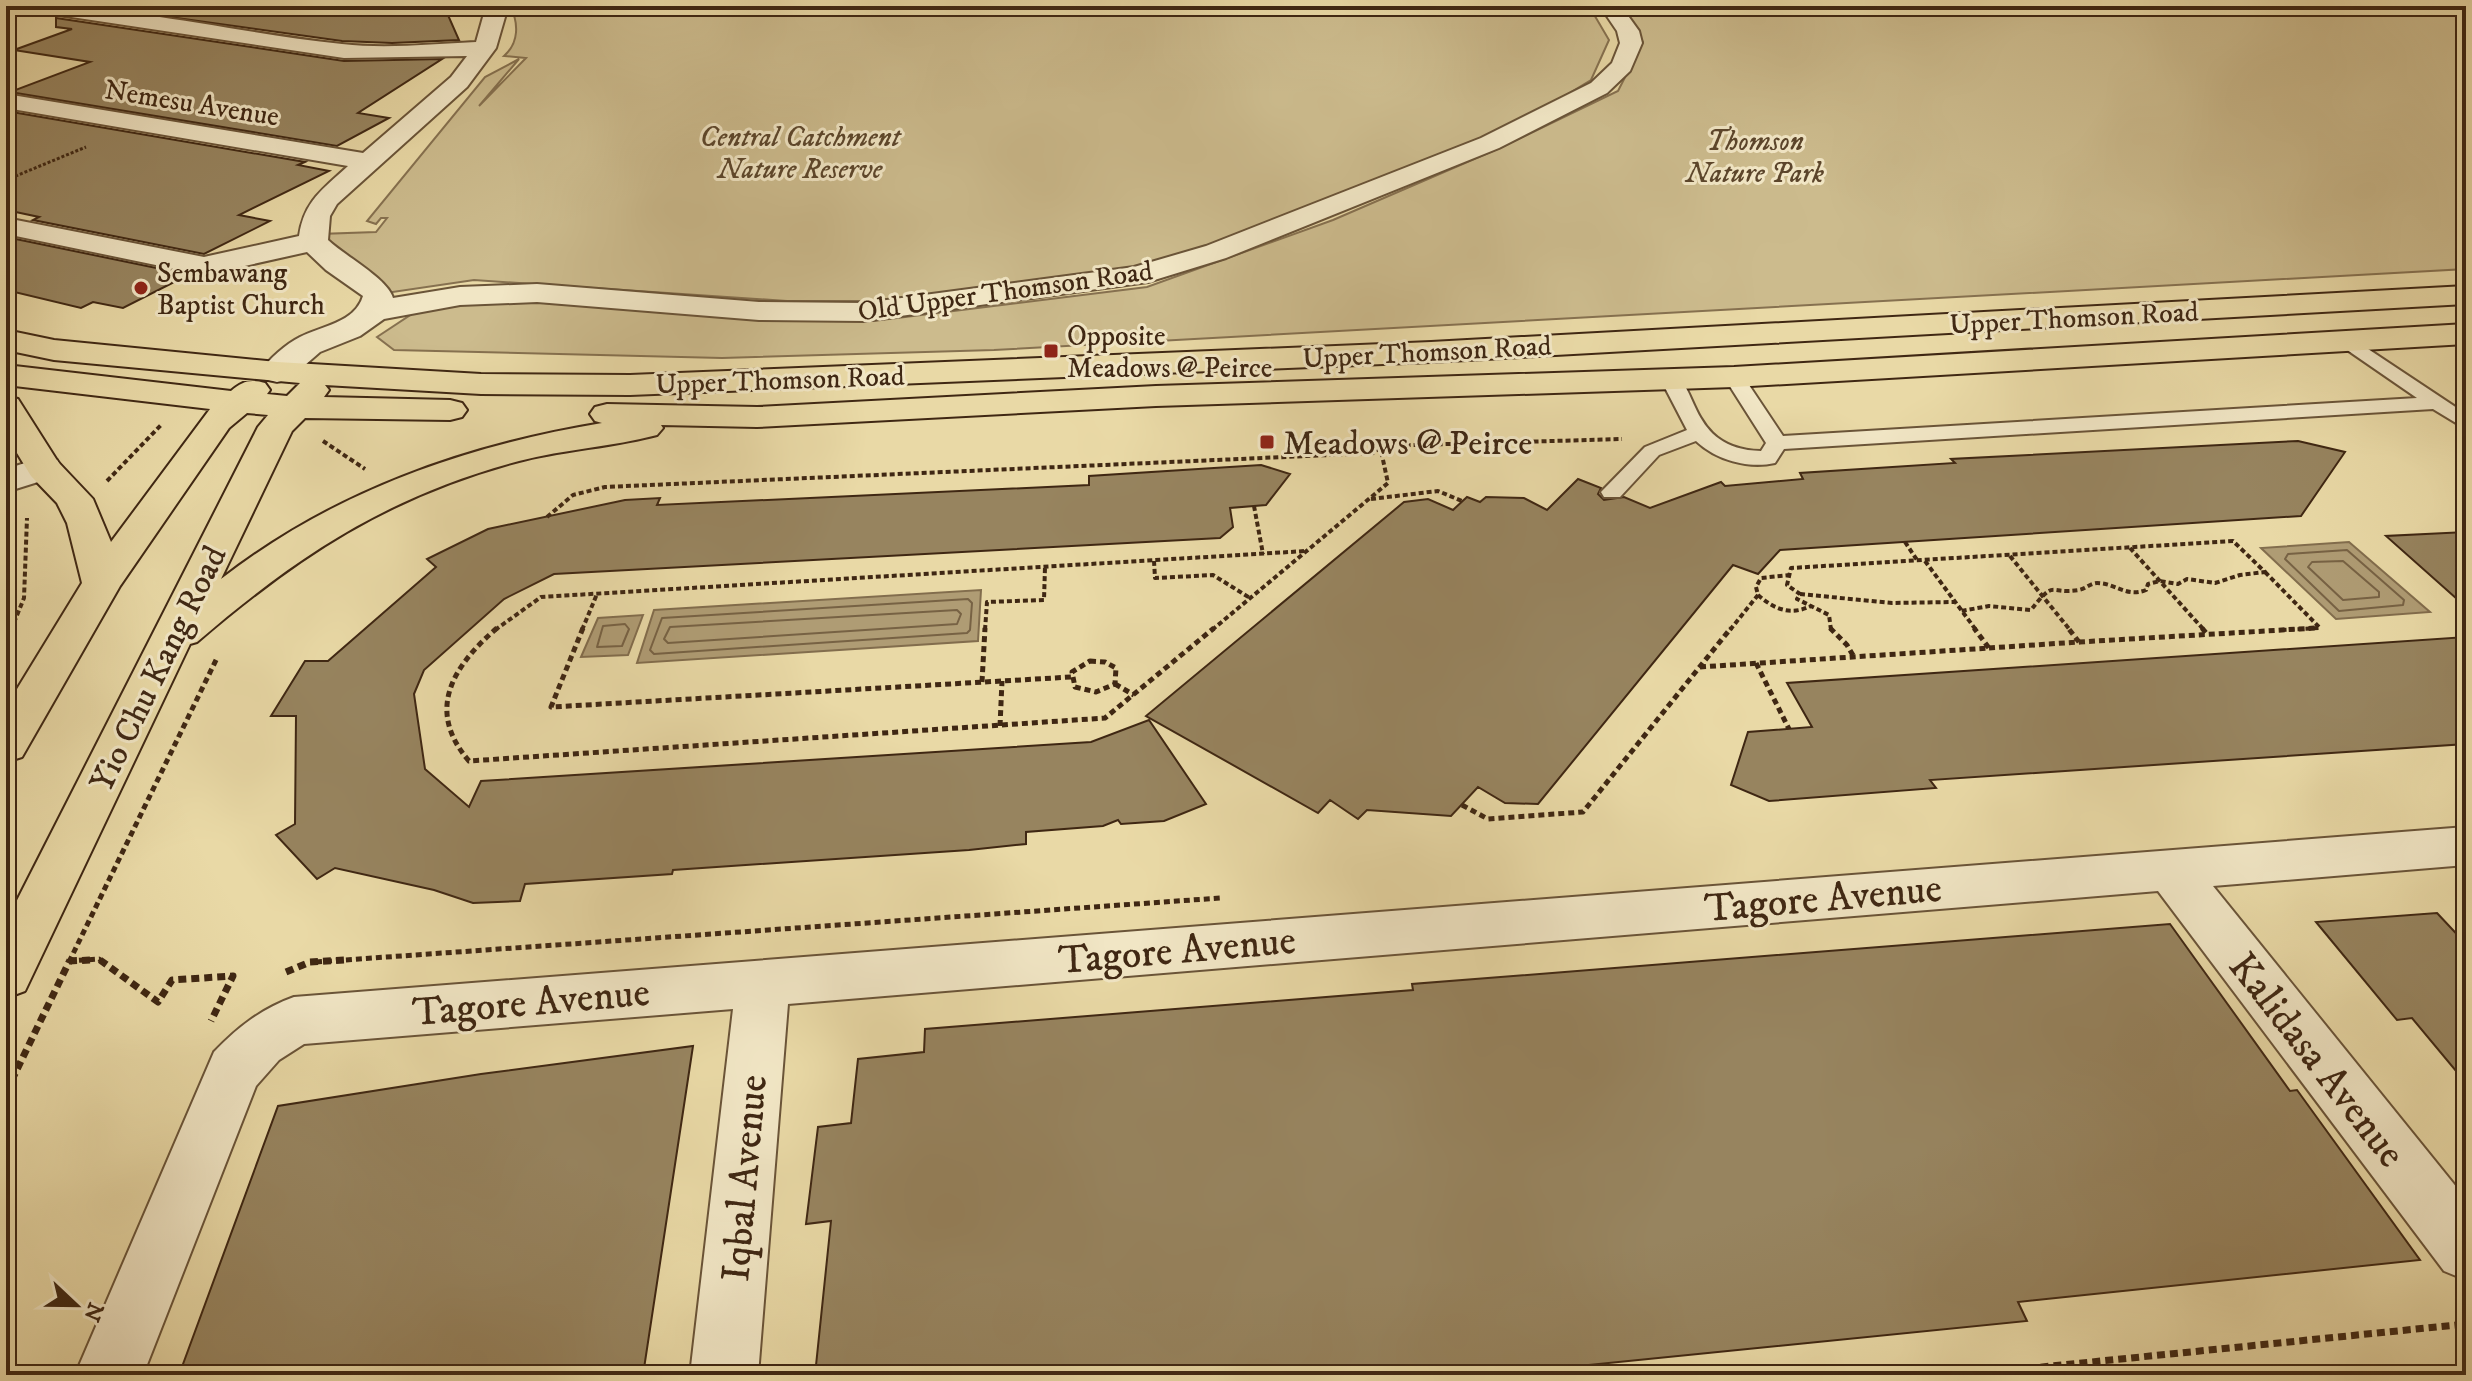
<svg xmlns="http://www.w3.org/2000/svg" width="2472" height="1381" font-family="'IM FELL DW Pica',serif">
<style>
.green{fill:#ccbb8d;stroke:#867150;stroke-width:2}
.water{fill:#af9c74;stroke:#826d4d;stroke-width:2}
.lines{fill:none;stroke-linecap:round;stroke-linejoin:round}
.shore{stroke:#776244;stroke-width:2}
.building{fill:#97845f;stroke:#3f2713;stroke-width:2}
.lane-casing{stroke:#6a5438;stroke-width:4}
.street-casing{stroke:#6a5438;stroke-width:4}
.primary-casing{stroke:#3f2713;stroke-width:4}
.path-far3{stroke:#3f2713;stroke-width:3;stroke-dasharray:3 2;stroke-linecap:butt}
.path-far2{stroke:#3f2713;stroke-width:4;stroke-dasharray:5 3;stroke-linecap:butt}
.path-far1{stroke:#3f2713;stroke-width:5;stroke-dasharray:6 4;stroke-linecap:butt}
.path{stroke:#3f2713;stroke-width:7;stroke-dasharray:8 5;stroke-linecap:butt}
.lane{fill:#f1e6c5;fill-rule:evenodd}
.street{fill:#f1e6c5;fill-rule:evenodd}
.primary{fill:#e9d9a6;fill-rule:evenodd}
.poi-dot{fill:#8f2418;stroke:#f1e6c5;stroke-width:3}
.labels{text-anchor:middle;stroke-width:6;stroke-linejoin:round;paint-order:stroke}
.far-street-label{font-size:28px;fill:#3f2713;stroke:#f1e6c5}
.far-park-label{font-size:28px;font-style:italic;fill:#5b452b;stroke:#f1e6c5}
.far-poi-label{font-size:28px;fill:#3f2713;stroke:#f1e6c5;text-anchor:start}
.poi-label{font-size:34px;fill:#3f2713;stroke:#f1e6c5;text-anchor:start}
.street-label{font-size:34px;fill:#3f2713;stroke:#f1e6c5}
.near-street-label{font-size:40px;fill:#3f2713;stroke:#f1e6c5}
</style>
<rect width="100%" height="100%" fill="#e9d9a6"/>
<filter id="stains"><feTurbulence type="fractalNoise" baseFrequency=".0025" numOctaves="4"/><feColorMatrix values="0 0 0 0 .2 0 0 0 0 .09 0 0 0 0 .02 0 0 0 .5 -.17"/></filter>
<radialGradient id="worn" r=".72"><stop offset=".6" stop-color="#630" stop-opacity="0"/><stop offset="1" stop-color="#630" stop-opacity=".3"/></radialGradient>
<g class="green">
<path d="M510 6H1589L1609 40 1591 80 1538 112 1471 143 1152 268 879 301H787L474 280 386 293 320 234 376 232 387 218H381L376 224 367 221 485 77 519 59 479 106 526 58 504 56C519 43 519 23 510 6Z"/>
<path d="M1620 6H2466V269L994 350 722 358 394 350 377 337 412 314 455 298 873 321 1147 287 1333 220 1502 147 1618 91 1643 42Z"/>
</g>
<g class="water">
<path d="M2349 542 2430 612 2336 619 2261 548Z"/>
<path d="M981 590 978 641 637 663 654 610Z"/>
<path d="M643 615 628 655 581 657 598 618Z"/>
</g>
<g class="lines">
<g class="shore">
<path d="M2347 550 2404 600 2403 605 2339 611 2285 559 2288 554Z"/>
<path d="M2343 561 2379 592V597L2343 600 2308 567 2312 562Z"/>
<path d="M968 599 972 603 970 630 967 633 654 654 650 650 662 618Z"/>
<path d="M957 610 961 614 957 624 668 643 664 639 670 627Z"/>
<path d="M625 624 629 629 622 646 597 647 603 626Z"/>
</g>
</g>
<g class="building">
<path d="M90 6H444L459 40 392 43 342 41Z"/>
<path d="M56 18 344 61 442 59 358 113 389 118 337 146 10 92 90 62 14 50 72 29 56 27Z"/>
<path d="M6 111 305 162 298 165 329 171 239 215 270 221 204 254 33 220 39 217 6 210Z"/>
<path d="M6 237 171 271 188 275 123 308 93 302 81 308 6 290Z"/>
<path d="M2298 441 2345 452 2301 516 1780 550 1758 574 1733 565 1538 804 1505 803 1478 787 1451 816 1367 810 1358 819 1330 800 1318 813 1146 716 1404 502 1428 499 1453 510 1467 497 1480 502 1486 497 1524 498 1547 510 1578 479 1601 488 1598 494 1604 500 1624 497 1650 508 1721 482 1725 486 1803 479 1800 473 1955 463 1951 459Z"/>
<path d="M1261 465 1290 474 1266 505 1230 508 1233 527 1220 538 554 574 504 599 424 670 414 694 425 769 469 807 481 781 1091 742 1149 720 1206 804 1164 821 1121 824 1118 820 1103 826 1026 832V844L969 850 673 870 672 874 525 884 520 901 473 903 434 890 335 868 317 879 276 835 295 824 296 716H271L305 661H328L436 567 427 559 488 529 625 500 660 498 657 505 1089 485V476Z"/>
<path d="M2466 532V607L2386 536Z"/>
<path d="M2466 637V744L1930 780 1936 788 1769 801 1731 785 1748 732 1812 727 1787 683Z"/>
<path d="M2437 913 2466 944V1083L2412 1018 2397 1020 2316 922Z"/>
<path d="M2170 924 2290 1091 2297 1090 2420 1260 2018 1302 2027 1321 1489 1375H815L831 1221 806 1224 818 1127 851 1123 858 1059 924 1052 925 1029 1413 990 1412 984Z"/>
<path d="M693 1046 643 1375H179L278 1106 481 1074Z"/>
</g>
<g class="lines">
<g class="lane-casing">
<path id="lane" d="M2347 335 2466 414V429L2433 409 1784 449 1775 463C1748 469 1716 460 1696 441L1659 455 1620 497H1604L1601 492 1645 447 1687 430 1661 380 1671 374C1699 381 1687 449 1761 451L1766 443 1724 377 1727 373H1741L1783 436 2417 398 2340 345 2338 341Z"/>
</g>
<g class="street-casing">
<g id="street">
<path d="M28 6C134 6 237 33 342 44 386 49 432 44 476 42L483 17 480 6H500L505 17 496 48 467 87 337 204 330 216 328 240C345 256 388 279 393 298L460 287 537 284 759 302 864 303 1134 267 1206 246 1481 138 1591 83 1612 63 1620 43 1617 31 1600 6H1621L1639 31 1642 43 1630 71 1607 93 1499 148 1226 258 1148 282 864 321 759 320 537 302 460 305 384 319 360 336 320 352 289 379 277 382 265 379 260 372C269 359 286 344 300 337 321 326 355 323 363 296L326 270 307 252 204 275 6 234V218L204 257 299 236C304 201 323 189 348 166L6 108V94L363 153 451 77 467 56 344 58 38 12Z"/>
<path d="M44 457 57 460 62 468 57 476 6 492V469Z"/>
<path d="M2466 827V865L2213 886 2466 1199V1280L2444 1271 2158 891 788 1004 758 1375H690L733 1009 304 1044 279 1060 256 1086 143 1375H75L214 1052C238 1027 261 1009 294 997Z"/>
</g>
</g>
<g class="primary-casing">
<path id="primary" d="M2466 286V304L1431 362 630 395 481 394 325 385 329 390 324 397 450 400 462 403 467 410 462 417 450 420 305 418 292 431 221 579C333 492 463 446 602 423L595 421 590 414 595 407 607 404 757 407 1156 386 1734 367 2466 324V344L1734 387 1156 406 757 427 661 425 663 428 657 435C612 447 565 449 519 461 388 496 298 555 197 642L190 644 25 991 6 998V922L258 427 268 415 247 413 229 428 120 586 22 757 6 762V707L82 583 67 523 57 503 31 476 6 435V396L18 399 58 462 93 499 111 542 210 409 6 385V365L231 391C243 381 250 379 265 383L270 390 267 394 287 396 300 383 54 360 6 350V330L54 340 277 362 481 374 630 375 1431 342Z"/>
</g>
<path class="path-far3" d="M6 180 86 147"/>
<g class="path-far2">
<path d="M323 441 365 469"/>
<path d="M107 481 161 425"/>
<path d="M1371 499 1438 491 1462 501"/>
<path d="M1254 506 1263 554"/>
<path d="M547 517 573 495 605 487 1375 453 1380 446 1622 439"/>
<path d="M1905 542 1917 560"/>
<path d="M2130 548 2204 630"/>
<path d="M2010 556 2070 630"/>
<path d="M1154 561 1155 578 1213 575 1250 598"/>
<path d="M1925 561 1976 630"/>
<path d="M2265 572 2320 628 2282 630"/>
<path d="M1800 594 1892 603 1954 602"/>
<path d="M1758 595C1774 609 1790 616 1811 606"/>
<path d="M11 630 24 598 27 518"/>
<path d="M495 630 541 597 1306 551"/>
<path d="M582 630 597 594"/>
<path d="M985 630 987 602 1044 600 1045 567"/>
<path d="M1212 630 1388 483 1380 446"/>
<path d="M1730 630 1758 595 1756 587 1761 578 1790 575"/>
<path d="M1831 630 1829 615 1797 599 1800 594 1787 585 1791 568 2233 541 2265 572 2240 575 2215 583 2187 579 2178 584 2160 581 2148 584 2146 590C2126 598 2116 583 2097 583 2091 583 2085 589 2079 590 2048 595 2056 578 2031 610L1989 606 1961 611"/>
</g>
<g class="path-far1">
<path d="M497 628C453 666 425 710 469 761L1105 718 1214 628"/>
<path d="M583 628 551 707 1071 677"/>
<path d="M1830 628 1847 645 1854 657"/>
<path d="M2202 628 2206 633"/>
<path d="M2079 642 2316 628"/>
<path d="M6 644 12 628"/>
<path d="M1989 648 2079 642 2068 628"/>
<path d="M1090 661 1105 662 1116 668 1115 684 1096 692 1075 687 1072 672Z"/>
<path d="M1756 663 1789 729"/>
<path d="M1700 667 1989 648 1974 628"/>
<path d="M982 682 985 628"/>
<path d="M1115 684 1134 695"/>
<path d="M1000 726 1002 681"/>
<path d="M1462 805 1488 819 1583 812 1731 628"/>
<path d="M69 961 99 959 103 962"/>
<path d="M69 962 217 658"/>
<path d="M316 962 1220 898"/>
</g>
<g class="path">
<path d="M100 960 158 1002 172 980 233 976 211 1021"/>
<path d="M69 961 90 960"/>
<path d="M286 972 310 962 345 960"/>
<path d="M6 1092 70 960"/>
<path d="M1963 1375 2466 1324"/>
</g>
<use href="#lane" class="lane"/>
<use href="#street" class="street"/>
<use href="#primary" class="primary"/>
</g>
<g class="poi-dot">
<circle cx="141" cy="288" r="8"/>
<rect x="1043" y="343" width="16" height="16" rx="4"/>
<rect x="1259" y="434" width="16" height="16" rx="4"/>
</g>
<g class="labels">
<g class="far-street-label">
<text transform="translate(192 102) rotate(9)" y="10">Nemesu Avenue</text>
<text transform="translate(1005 290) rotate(-8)" y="10">Old Upper Thomson Road</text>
<text transform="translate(2074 317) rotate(-3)" y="10">Upper Thomson Road</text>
<text transform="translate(1427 351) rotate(-3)" y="10">Upper Thomson Road</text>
<text transform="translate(780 379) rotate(-2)" y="10">Upper Thomson Road</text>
</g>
<g class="far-park-label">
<text x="800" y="146">Central Catchment<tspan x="800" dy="32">Nature Reserve</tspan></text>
<text x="1755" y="150">Thomson<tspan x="1755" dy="32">Nature Park</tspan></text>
</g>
<g class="far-poi-label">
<text x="157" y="282">Sembawang<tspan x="157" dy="32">Baptist Church</tspan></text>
<text x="1067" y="345">Opposite<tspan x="1067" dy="32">Meadows @ Peirce</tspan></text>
</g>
<g class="poi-label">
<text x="1283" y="454">Meadows @ Peirce</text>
</g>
<g class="street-label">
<text transform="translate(157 668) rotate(-64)" y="12">Yio Chu Kang Road</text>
</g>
<g class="near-street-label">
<text transform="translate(1823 897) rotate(-5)" y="14">Tagore Avenue</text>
<text transform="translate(1177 949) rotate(-5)" y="14">Tagore Avenue</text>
<text transform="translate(531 1001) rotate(-5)" y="14">Tagore Avenue</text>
<text transform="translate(2318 1059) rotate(52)" y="14">Kalidasa Avenue</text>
<text transform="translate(743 1178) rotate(-85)" y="14">Iqbal Avenue</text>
</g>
</g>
<rect width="2472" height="1381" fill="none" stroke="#e9d9a6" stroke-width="32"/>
<rect x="8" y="8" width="2456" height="1365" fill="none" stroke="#3f2713" stroke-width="4"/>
<rect x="16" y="16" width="2440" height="1349" fill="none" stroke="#3f2713" stroke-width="2"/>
<g transform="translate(76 1305) rotate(112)" stroke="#f1e6c5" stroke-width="6" paint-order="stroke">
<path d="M0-6L14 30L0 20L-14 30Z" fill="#3f2713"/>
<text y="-12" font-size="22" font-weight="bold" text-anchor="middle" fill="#3f2713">N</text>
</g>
<rect width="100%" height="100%" filter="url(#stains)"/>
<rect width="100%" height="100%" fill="url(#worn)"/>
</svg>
